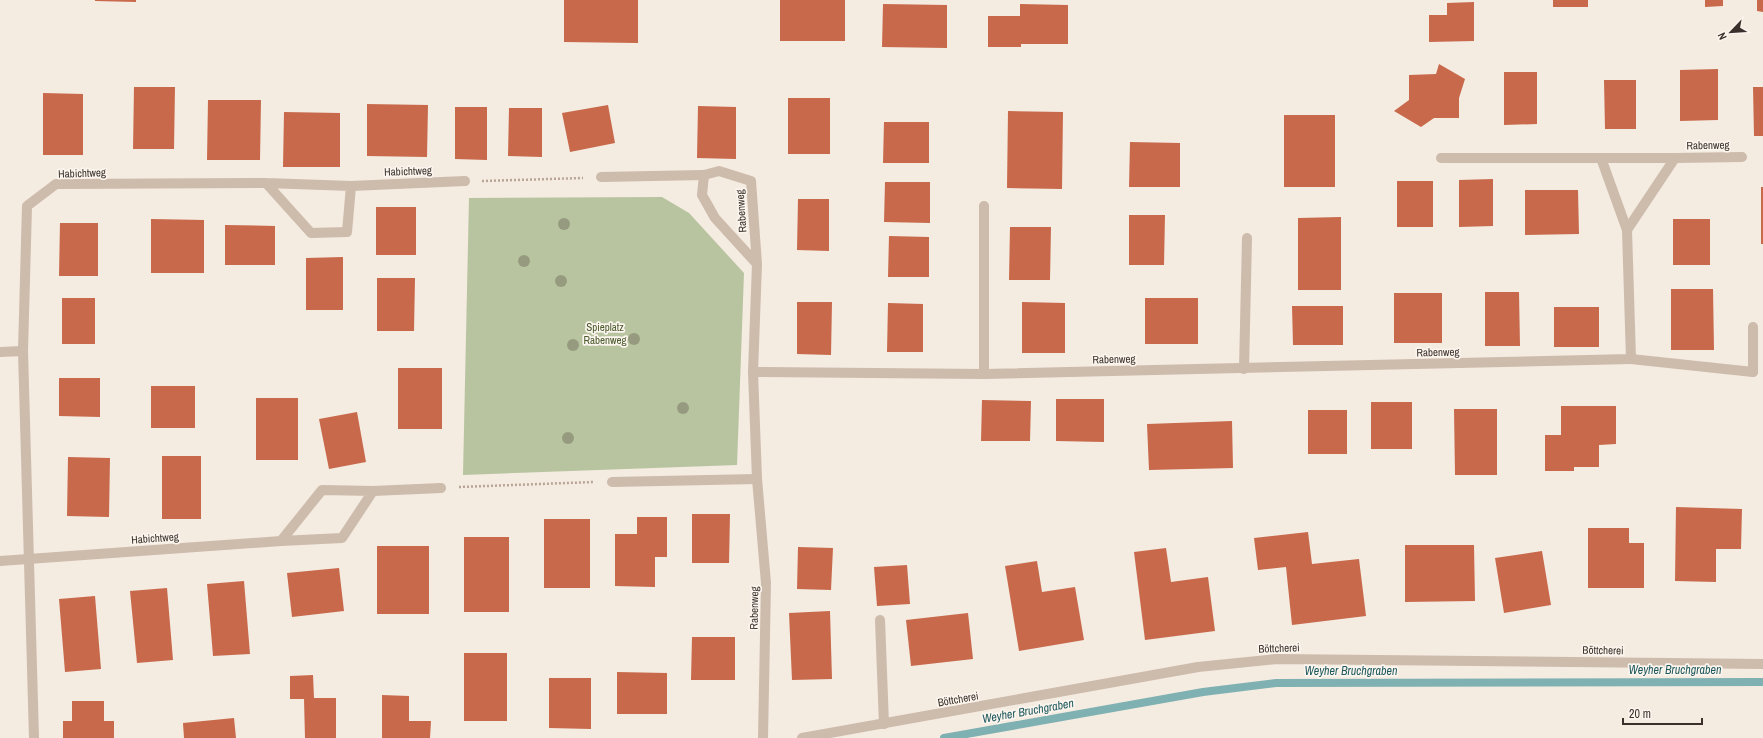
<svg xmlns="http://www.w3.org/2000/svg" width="1763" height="738" font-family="'Archivo Narrow',sans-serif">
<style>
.green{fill:#b8c4a0}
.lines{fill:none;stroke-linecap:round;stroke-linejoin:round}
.stream{stroke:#7fb0b2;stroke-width:8}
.building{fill:#c8694b}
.path{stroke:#b9a596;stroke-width:2.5;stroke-dasharray:2 2;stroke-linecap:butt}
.lane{stroke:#cdbbac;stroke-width:10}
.street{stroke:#cdbbac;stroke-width:10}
.tree{fill:#969b7f}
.labels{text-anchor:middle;stroke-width:3.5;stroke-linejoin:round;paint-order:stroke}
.street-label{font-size:11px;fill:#3b302b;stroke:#fbf5ee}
.park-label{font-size:11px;fill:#4a5a2e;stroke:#fbf5ee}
.water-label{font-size:12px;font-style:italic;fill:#1f5a5e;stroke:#fbf5ee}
</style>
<rect width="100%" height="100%" fill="#f4ebe1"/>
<path class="green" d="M662 197 689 213 744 273 737 465 463 475 469 198Z"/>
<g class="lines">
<path class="stream" d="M944 738 1203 692 1276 683 1763 682"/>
</g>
<g class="building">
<path d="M95 0H136V2L95 1Z"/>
<path d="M564 0H638V43L564 42Z"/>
<rect x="780" y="0" width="65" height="41"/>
<rect x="1553" y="0" width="35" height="7"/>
<path d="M1705 0H1723V6L1705 7Z"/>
<path d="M1757 0H1763V12L1757 11Z"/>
<path d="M1474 2V41L1429 42V15H1447V3Z"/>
<path d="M883 4 947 5V48L882 47Z"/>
<path d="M1020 4 1068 5V44H1021V47H988V16H1020Z"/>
<path d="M1439 64 1465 79 1459 98V118H1434L1421 127 1394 111 1409 100V75L1436 74Z"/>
<path d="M1718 69V120L1680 121V70Z"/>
<path d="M1504 72H1537V124L1504 125Z"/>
<path d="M1604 80H1636V129H1605Z"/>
<path d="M134 87H175L174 149H133Z"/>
<path d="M1753 87H1763V136H1754Z"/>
<path d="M43 93 83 94V155H43Z"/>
<rect x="788" y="98" width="42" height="56"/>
<path d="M208 100H261L260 160H207Z"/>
<path d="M367 104 428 105 427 157 367 156Z"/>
<path d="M608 105 615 143 570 152 562 113Z"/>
<path d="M698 106 736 107V159L697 158Z"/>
<path d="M455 107H487V160L455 159Z"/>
<path d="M509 108H542V157L508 156Z"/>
<path d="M1008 111 1063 112 1062 189 1007 188Z"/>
<path d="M284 112 340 113V167H283Z"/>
<rect x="1284" y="115" width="51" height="72"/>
<path d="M884 122H929V163H883Z"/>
<path d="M1130 142 1180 143V187H1129Z"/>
<path d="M1493 179V226L1459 227V180Z"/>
<rect x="1397" y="181" width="36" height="46"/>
<path d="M885 182H930V223L884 222Z"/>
<rect x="1761" y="187" width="2" height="57"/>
<path d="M1525 190H1578L1579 234 1525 235Z"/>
<path d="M798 199H829V251L797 250Z"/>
<rect x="376" y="207" width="40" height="48"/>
<path d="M1129 215H1165L1164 265H1129Z"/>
<path d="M1341 217V290H1298V218Z"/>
<path d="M151 219 204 220V273H151Z"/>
<rect x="1673" y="219" width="37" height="46"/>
<path d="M60 223H98V276H59Z"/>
<path d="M225 225 275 226V265H225Z"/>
<path d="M1010 227H1051L1050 280H1009Z"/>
<path d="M889 236 929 237V277H888Z"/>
<path d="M343 257V310H306V258Z"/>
<path d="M377 278H415L414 331H377Z"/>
<path d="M1671 289H1713L1714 350H1671Z"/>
<path d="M1485 292H1519L1520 346H1485Z"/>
<rect x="1394" y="293" width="48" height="50"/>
<rect x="62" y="298" width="33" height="46"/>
<rect x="1145" y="298" width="53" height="46"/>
<path d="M797 302H832L831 355 797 354Z"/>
<path d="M1022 302 1065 303V353H1022Z"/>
<path d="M888 303 923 304V352H887Z"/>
<path d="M1292 306H1343V345H1293Z"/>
<rect x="1554" y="307" width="45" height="40"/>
<rect x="398" y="368" width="44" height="61"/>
<path d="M59 378H100V417L59 416Z"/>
<rect x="151" y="386" width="44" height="42"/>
<rect x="256" y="398" width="42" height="62"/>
<path d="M1056 399H1104V442L1056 441Z"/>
<path d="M982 400 1031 401 1030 441H981Z"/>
<rect x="1371" y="402" width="41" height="47"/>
<path d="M1561 406H1616V444L1599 445V467H1574V471H1545V435H1561Z"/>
<path d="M1454 409H1497V475H1455Z"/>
<rect x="1308" y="410" width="39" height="44"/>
<path d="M357 412 366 462 329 469 319 419Z"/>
<path d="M1232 421 1233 468 1149 470 1147 424Z"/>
<rect x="162" y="456" width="39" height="63"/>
<path d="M68 457 110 458 109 517 67 516Z"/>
<path d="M1676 507 1742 509 1741 549H1716V582L1675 581Z"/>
<path d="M692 514H730L729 563H692Z"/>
<path d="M637 517H667V557H655V587L615 586V534H637Z"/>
<rect x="544" y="519" width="46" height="69"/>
<path d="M1588 528H1629V543H1644V588H1588Z"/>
<path d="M1308 532 1312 564 1359 559 1366 616 1292 625 1286 567 1258 570 1254 538Z"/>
<rect x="464" y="537" width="45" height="75"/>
<path d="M1405 545H1474L1475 601 1405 602Z"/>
<rect x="377" y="546" width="52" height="68"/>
<path d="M798 547 833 548 831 590 797 589Z"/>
<path d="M1166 548 1171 582 1208 577 1215 631 1145 640 1134 552Z"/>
<path d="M1542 551 1551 605 1504 613 1495 558Z"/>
<path d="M1037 561 1042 592 1075 587 1084 640 1019 651 1005 566Z"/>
<path d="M907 565 910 604 877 606 874 567Z"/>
<path d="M339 568 344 611 292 617 287 573Z"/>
<path d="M244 581 250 654 213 656 207 584Z"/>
<path d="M167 588 173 660 137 663 130 591Z"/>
<path d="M95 596 101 669 65 672 59 599Z"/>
<path d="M830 611 832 679 792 680 789 613Z"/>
<path d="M968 613 973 659 911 666 906 620Z"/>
<path d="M692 637H735V680H691Z"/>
<rect x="464" y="653" width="43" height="68"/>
<path d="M617 672 667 673V714H617Z"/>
<path d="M313 675 314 698H336V738H305L304 699H290V676Z"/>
<path d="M549 678H591V729L549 728Z"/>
<path d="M382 695 409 696V721H431L430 738H382Z"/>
<path d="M72 701H104V721H114V738H63V721H72Z"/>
<path d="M234 718 236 738H184L183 723Z"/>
</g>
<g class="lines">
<g class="path">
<path d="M482 181 583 178"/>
<path d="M459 487 594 482"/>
</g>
<g class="lane">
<path d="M1441 158H1500"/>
<path d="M1753 327V372"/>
<path d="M880 620 884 724"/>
</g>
<g class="street">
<path d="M1500 158H1675L1742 157"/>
<path d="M1601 158 1627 230 1675 158"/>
<path d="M601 177 704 175"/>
<path d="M351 186 465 181"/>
<path d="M984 206V374"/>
<path d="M757 264 715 218 702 195 704 175 719 171 751 181 757 264 753 372 757 479 766 583 763 738"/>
<path d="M0 352 23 351"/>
<path d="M1631 359 1753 372"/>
<path d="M1244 369 1247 238"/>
<path d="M753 372 984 374 1631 359 1627 230"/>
<path d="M612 482 757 479"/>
<path d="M322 490 373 491 342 538 281 541Z"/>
<path d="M373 491 441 488"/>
<path d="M0 561 281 541"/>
<path d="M34 738 23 351 27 206 56 184 266 183 351 186 347 232 311 233 266 183"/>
<path d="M802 738 1198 667 1276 659 1763 664"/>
</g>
</g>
<g class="tree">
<circle cx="564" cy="224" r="6"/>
<circle cx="524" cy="261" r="6"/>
<circle cx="561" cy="281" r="6"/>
<circle cx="634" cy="339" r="6"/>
<circle cx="573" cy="345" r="6"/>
<circle cx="683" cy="408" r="6"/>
<circle cx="568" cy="438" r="6"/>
</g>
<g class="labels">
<g class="street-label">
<text transform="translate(1708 145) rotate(-1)" y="4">Rabenweg</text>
<text transform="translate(408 171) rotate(-2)" y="4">Habichtweg</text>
<text transform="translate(82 173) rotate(-2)" y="4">Habichtweg</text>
<text transform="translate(741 211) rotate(-94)" y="4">Rabenweg</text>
<text transform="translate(1438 352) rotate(-1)" y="4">Rabenweg</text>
<text transform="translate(1114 359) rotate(-1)" y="4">Rabenweg</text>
<text transform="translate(155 538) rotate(-4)" y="4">Habichtweg</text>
<text transform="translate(754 608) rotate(-89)" y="4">Rabenweg</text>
<text transform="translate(1279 648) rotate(-2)" y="4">Böttcherei</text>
<text transform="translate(1603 650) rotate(1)" y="4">Böttcherei</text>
<text transform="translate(958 699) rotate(-10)" y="4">Böttcherei</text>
</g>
<g class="park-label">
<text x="605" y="331">Spieplatz<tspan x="605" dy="13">Rabenweg</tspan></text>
</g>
<g class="water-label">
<text x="1675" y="674">Weyher Bruchgraben</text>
<text x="1351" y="675">Weyher Bruchgraben</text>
<text transform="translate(1028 711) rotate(-10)" y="4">Weyher Bruchgraben</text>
</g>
</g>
<g transform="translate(1731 32) rotate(245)" stroke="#fbf5ee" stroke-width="3" paint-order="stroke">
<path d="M0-3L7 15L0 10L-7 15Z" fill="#3b302b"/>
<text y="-6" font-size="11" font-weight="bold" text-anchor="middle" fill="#3b302b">N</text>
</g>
<path d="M1623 718v6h79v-6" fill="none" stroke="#3b302b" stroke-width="2"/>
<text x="1629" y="718" font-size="12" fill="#3b302b" stroke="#fbf5ee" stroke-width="3" paint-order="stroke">20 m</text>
</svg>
